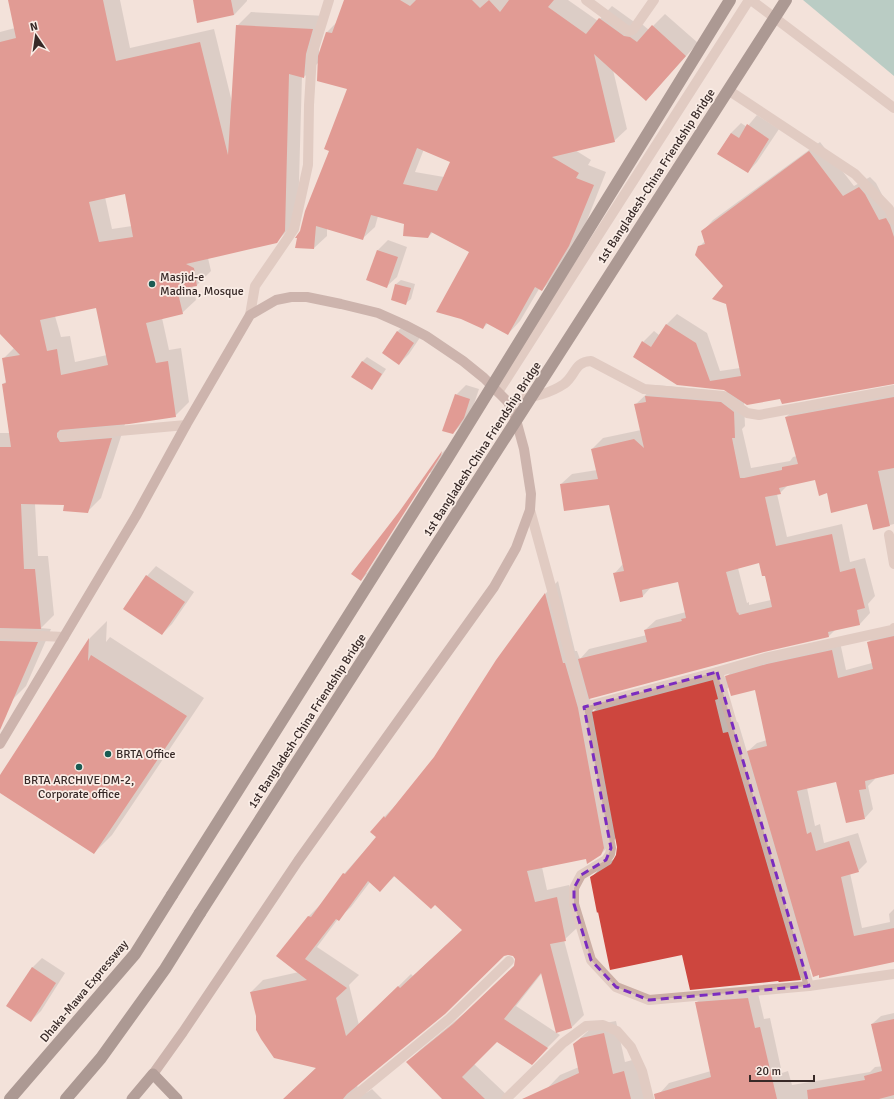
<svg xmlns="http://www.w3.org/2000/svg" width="894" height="1099" font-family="Signika,sans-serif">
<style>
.water{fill:#77b2a9}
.shadow{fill:#0003;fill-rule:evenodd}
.building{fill:#cd463e;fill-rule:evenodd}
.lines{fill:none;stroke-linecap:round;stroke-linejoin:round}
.minor{stroke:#ccafa5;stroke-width:10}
.secondary{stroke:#9f7d76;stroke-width:10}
.trunk{stroke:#694e4a;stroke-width:11}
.motorway{stroke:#58413d;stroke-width:12}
.motorway-bridge{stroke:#58413d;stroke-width:12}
.marked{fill:none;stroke:#7b2cbf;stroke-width:3;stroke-dasharray:8 5;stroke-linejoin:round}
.poi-dot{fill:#1a5b53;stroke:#faede6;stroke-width:1.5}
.labels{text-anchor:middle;stroke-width:3.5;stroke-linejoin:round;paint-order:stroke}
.street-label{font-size:12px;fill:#372927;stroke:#faede6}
.poi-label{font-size:12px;fill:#372927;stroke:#faede6;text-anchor:start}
</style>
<rect width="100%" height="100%" fill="#f3e2da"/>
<path class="water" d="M803 0H894V76Z"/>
<g class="shadow">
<path d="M9 0H120L130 48 214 29 232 102 237 26 251 12 326 16 319 40V59L327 32 337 22 345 0H568L598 21 612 6 637 24 643 25 649 30 665 14 698 43 646 100 613 70 627 129 614 141 575 150 591 160 588 165 606 172 582 233 554 277 542 290 539 289 520 321 508 334 488 323 483 328 470 252 433 232 428 237 405 223 378 216 375 227 362 239 327 228V236L314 248 301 231 330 151 349 89 319 62 304 77 302 76 298 216 290 228 276 242 208 258 211 271 197 285 193 286 196 300 182 313 162 318 169 350 181 348 189 402 175 416 125 424 101 498 87 512 65 504H35L38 556H48L54 615 41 628 51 629 26 686 12 700H0V433H10L3 384 7 381 3 359 14 348 0 332V32L15 28ZM424 149 451 161 444 177 415 172ZM126 193 132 226 112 229 105 197ZM97 307 107 355 75 362 70 336 61 337 55 316Z"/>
<path d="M194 0H247V1L234 15Z"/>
<path d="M757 115 779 129 757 162 748 172 718 154 731 133 741 123 747 127Z"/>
<path d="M820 142 854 186 870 177 876 183 890 210 894 209V383L744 402 745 426 742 429 751 468 790 461 793 457 797 456 786 417 797 407 894 389V524L874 529 868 503 828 492 816 479 788 485 780 493 777 494 787 537 842 524 850 562 865 558 875 596 868 604 870 613 860 624 836 629 829 636 763 651 590 698 593 712 603 702 723 670 725 678 735 668 840 642 846 670 872 663 868 643 876 634 894 630V773L874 778 875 779 868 786 873 809 865 818 837 781 807 788 815 826 820 824 824 843 858 833 867 862 858 871 850 873 862 928 890 922 889 914 894 909V961L820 974 812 968 800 979 683 954 591 878 601 867 616 858 618 847 617 837 601 854 542 867 547 890 569 885 578 927 564 940 584 1015 571 1028 542 973 516 1006 560 1035 532 1063 497 1041 474 1064 511 1099H444L408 1062 420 1050 467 1011 515 965 516 963 515 956 511 954 504 955 357 1084 358 1090 366 1093 372 1089 382 1099H284L317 1067 257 1016 251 992 263 980 299 972 278 956 309 916 322 903 344 874 377 837 384 817 397 804 435 757 497 660 546 593 558 581 575 651H577L580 659 589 649 647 635 645 630 656 620 686 612 679 581 652 586 643 596 621 601 614 574 623 564 610 504 561 484 572 474 597 470 592 449 603 438 641 430 635 405 656 385 729 392 724 389 678 384 643 342 654 331 659 335 667 324 677 314 707 333 720 371 740 368 724 286 699 247 705 241 703 231 713 220ZM759 562 765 574 771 600 749 605V602L747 603 738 568ZM729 687 756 689 767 740 757 743 747 752 738 722 734 723 726 690ZM395 876 435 904 463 930 413 976 411 974 359 1025 349 985 359 975 317 947 338 919 351 907 370 882 380 890Z"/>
<path d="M388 240 407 247 397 277 387 286 378 250Z"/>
<path d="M401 280 415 284 411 299 406 303 396 284Z"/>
<path d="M407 322 423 333 409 354 399 364 397 332Z"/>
<path d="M367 357 386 369 376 384 372 389 362 362Z"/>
<path d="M466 385 479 389 473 407 463 423 453 433 456 395Z"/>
<path d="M450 445 371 570 361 580 400 513 443 452ZM429 472 431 473 367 573 365 572Z"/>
<path d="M156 566 194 592 172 624 162 634 147 576Z"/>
<path d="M107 621 106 642 110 637 204 698 112 835 94 853 0 792V777L90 638Z"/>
<path d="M42 958 65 973 41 1011 31 1021 32 968Z"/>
<path d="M757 989 764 1019 770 1018 782 1073 788 1071 792 1085 870 1072 875 1067 894 1065V1099H662L660 1093 669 1083 711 1071 696 1003 706 993Z"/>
<path d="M894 1013V1040L872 1024 881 1016Z"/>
<path d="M616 1021 625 1062 636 1059 645 1099H537L560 1075 579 1067 574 1044 587 1032 595 1025Z"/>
</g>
<g class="building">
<path d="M8 0H103L116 61 200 42 228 155 236 25 313 29 306 54 304 78 289 74 285 231 277 243 186 264 194 268 197 286 177 289 183 314 146 323 156 363 168 361 176 417 129 424 60 430 57 433V437L60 442H63L112 438 88 513 63 511 64 505 21 504 24 569H35L41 629 0 628V447H11L2 384 6 383 2 358 20 355 0 334V42L16 38ZM125 194 133 237 99 242 89 202ZM96 308 108 365 61 375 57 349 47 351 40 320Z"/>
<path d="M193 0H231L234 15 197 23Z"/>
<path d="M344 0H400L410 6 416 0H472L480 8 489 0 500 12 509 0H554L548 7 586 34 599 18 624 36 630 37 637 42 652 25 686 56 646 101 594 54 615 142 552 157 579 173 576 178 594 185 569 246 542 291 535 287 508 335 486 323 483 329 461 319 436 312 469 252 431 232 428 238 403 236 404 224 371 215 363 240 316 226 314 249 295 248 297 238H295L300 231 305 211 329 151 324 149 347 89 317 81 318 56 326 32 332 33ZM417 148 450 162 437 191 403 184Z"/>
<path d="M747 124 769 139 748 173 717 154 731 133 739 138Z"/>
<path d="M809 151 843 196 859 187 865 194 879 220 886 218 890 225 894 237V384L782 404 780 399 747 405 724 390 677 385 633 357 642 341 651 347 666 324 696 343 710 381 741 376 726 304 712 299 723 286 695 255 698 246 705 244 701 231Z"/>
<path d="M377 250 398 257 387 288 366 280Z"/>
<path d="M395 284 411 288 406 305 391 300Z"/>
<path d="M397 331 414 343 399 365 382 353Z"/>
<path d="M362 361 382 374 372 390 351 377Z"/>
<path d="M455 394 470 399 464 418 453 434 442 431Z"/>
<path d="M645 396 721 402 734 412 735 438H732L740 478H744L782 470V467L798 464 785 417 894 397V468L878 471 890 526 873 530 867 504 831 513 827 493 819 496 815 480 779 488 781 494 765 497 776 546 832 534 840 572 855 568 865 608 857 610 860 625 828 632 829 637 764 652 589 699 578 659 647 642 644 630 682 621 681 619 686 618 678 582 642 590 643 597 620 602 613 573 624 571 609 505 564 511 560 484 598 479 591 449 634 439 644 448 634 404 646 402ZM759 563 762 576H765L772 607 739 615 738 612 737 613 726 572Z"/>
<path d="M442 451 441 455 361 581 351 574 399 512Z"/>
<path d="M146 575 185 602 162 635 123 609Z"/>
<path d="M545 593 563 663H565L578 708 604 848 601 855 587 864 586 859 527 871 535 902 557 897 566 941 550 944 572 1028 556 1033 541 973 504 1019 548 1048 532 1065 497 1042 462 1077 485 1099H442L406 1062 453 1024 514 966 515 959 513 956 508 955 504 956 445 1014 347 1094 343 1099H283L316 1068 274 1058 261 1039 256 1030V1016L250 992 307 980 276 956 308 916 311 917 343 873 345 874 376 837 370 832 384 816 385 818 434 757 496 660ZM394 876 431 909 435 905 462 930 400 988 398 986 346 1036 336 998 347 988 305 959 336 919 339 921 368 881 380 892Z"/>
<path d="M894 636V774L865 781 866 789 859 790 865 819 846 823 836 782 797 791 807 834 811 832 816 851 849 841 859 872 841 877 854 936 894 928V962L819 978V975L813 977 747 751 767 746 755 690 731 696 725 676 767 664 832 650 838 678 873 669 867 642Z"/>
<path d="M89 638 88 661 91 655 187 716 94 854 0 793V775Z"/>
<path d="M0 641 38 642 0 730Z"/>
<path d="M713 680 718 699 715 700 723 733 728 732 801 980 779 982 778 981 690 990 682 955 610 970 598 912 597 913 590 877 611 864 616 855 617 847 592 712Z"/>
<path d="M32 967 56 983 31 1022 6 1006Z"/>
<path d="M748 998 755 1028 760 1027 777 1099H655L654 1094 711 1077 695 1002Z"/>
<path d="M894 1019V1095L879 1099H808L807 1090 865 1080 864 1076 882 1071 871 1024Z"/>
<path d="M604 1033 613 1074 624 1071 631 1099H522L579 1073 573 1044 581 1038Z"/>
</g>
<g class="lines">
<g class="minor">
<path d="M586 0 628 31 633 30 654 0"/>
<path d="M751 0 894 108"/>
<path d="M728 90 855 174 889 209 894 220"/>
<path d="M250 315 255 286 294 229 308 165 309 105 312 55 329 0"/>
<path d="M498 392 749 0"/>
<path d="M508 402C527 398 548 395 564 384 576 375 574 362 591 361L644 389 723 396 747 413 759 415 894 390"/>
<path d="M63 436 186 425"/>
<path d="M530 510 584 707 611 848 610 854 606 860 581 875 574 888V904L591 960 616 987 649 1000 809 986 894 974"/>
<path d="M889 535 894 564"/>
<path d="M0 634 64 637"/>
<path d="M717 672 765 658 892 630 894 628"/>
<path d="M584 707 717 672 809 986"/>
<path d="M351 1099 449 1019 509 961"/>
<path d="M506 1099 563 1043 586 1026 603 1025 617 1031 631 1047 642 1071 649 1099"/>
</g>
<path class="secondary" d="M0 744 136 516 186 425 250 315 276 300 291 297H307L341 304 378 313 405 325 426 336 463 361 484 378 508 402 515 416 524 449 531 494 530 510 516 548 494 587 298 861 183 1032 153 1074"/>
<path class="trunk" d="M132 1099 153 1074 177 1099"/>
<g class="motorway">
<path d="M10 1099 135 954 172 895"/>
<path d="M66 1099 101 1058 165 969 200 913"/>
</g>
<g class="motorway-bridge">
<path d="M172 895 447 459 730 0"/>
<path d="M200 913 786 0"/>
</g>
</g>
<path d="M0 0H894V1099H0ZM717 672 809 986 649 1000 616 987 591 960 574 904V888L581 875 606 860 611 848 584 707Z" fill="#f3e2da" fill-opacity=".55" fill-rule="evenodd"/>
<path class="marked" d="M717 672 809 986 649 1000 616 987 591 960 574 904V888L581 875 606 860 611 848 584 707Z"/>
<g class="poi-dot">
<circle cx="152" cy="284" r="4"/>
<circle cx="108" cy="754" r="4"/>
<circle cx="79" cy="767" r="4"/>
</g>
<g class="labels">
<g class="street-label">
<text transform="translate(656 176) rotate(-57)" y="4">1st Bangladesh-China Friendship Bridge</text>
<text transform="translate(482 449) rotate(-57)" y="4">1st Bangladesh-China Friendship Bridge</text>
<text transform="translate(307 721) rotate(-57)" y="4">1st Bangladesh-China Friendship Bridge</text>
<text transform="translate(84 991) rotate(-50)" y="4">Dhaka-Mawa Expressway</text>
</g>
<g class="poi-label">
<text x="160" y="281">Masjid-e<tspan x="160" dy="14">Madina, Mosque</tspan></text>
<text x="116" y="758">BRTA Office</text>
<text x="79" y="784" text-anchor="middle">BRTA ARCHIVE DM-2,<tspan x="79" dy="14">Corporate office</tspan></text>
</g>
</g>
<g transform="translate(36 36) rotate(347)" stroke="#faede6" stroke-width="3" paint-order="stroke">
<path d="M0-3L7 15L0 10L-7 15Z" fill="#372927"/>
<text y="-6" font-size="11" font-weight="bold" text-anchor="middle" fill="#372927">N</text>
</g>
<path d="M750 1075v6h64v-6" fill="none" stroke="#372927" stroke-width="2"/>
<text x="756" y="1075" font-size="12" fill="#372927" stroke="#faede6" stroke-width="3" paint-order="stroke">20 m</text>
</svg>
